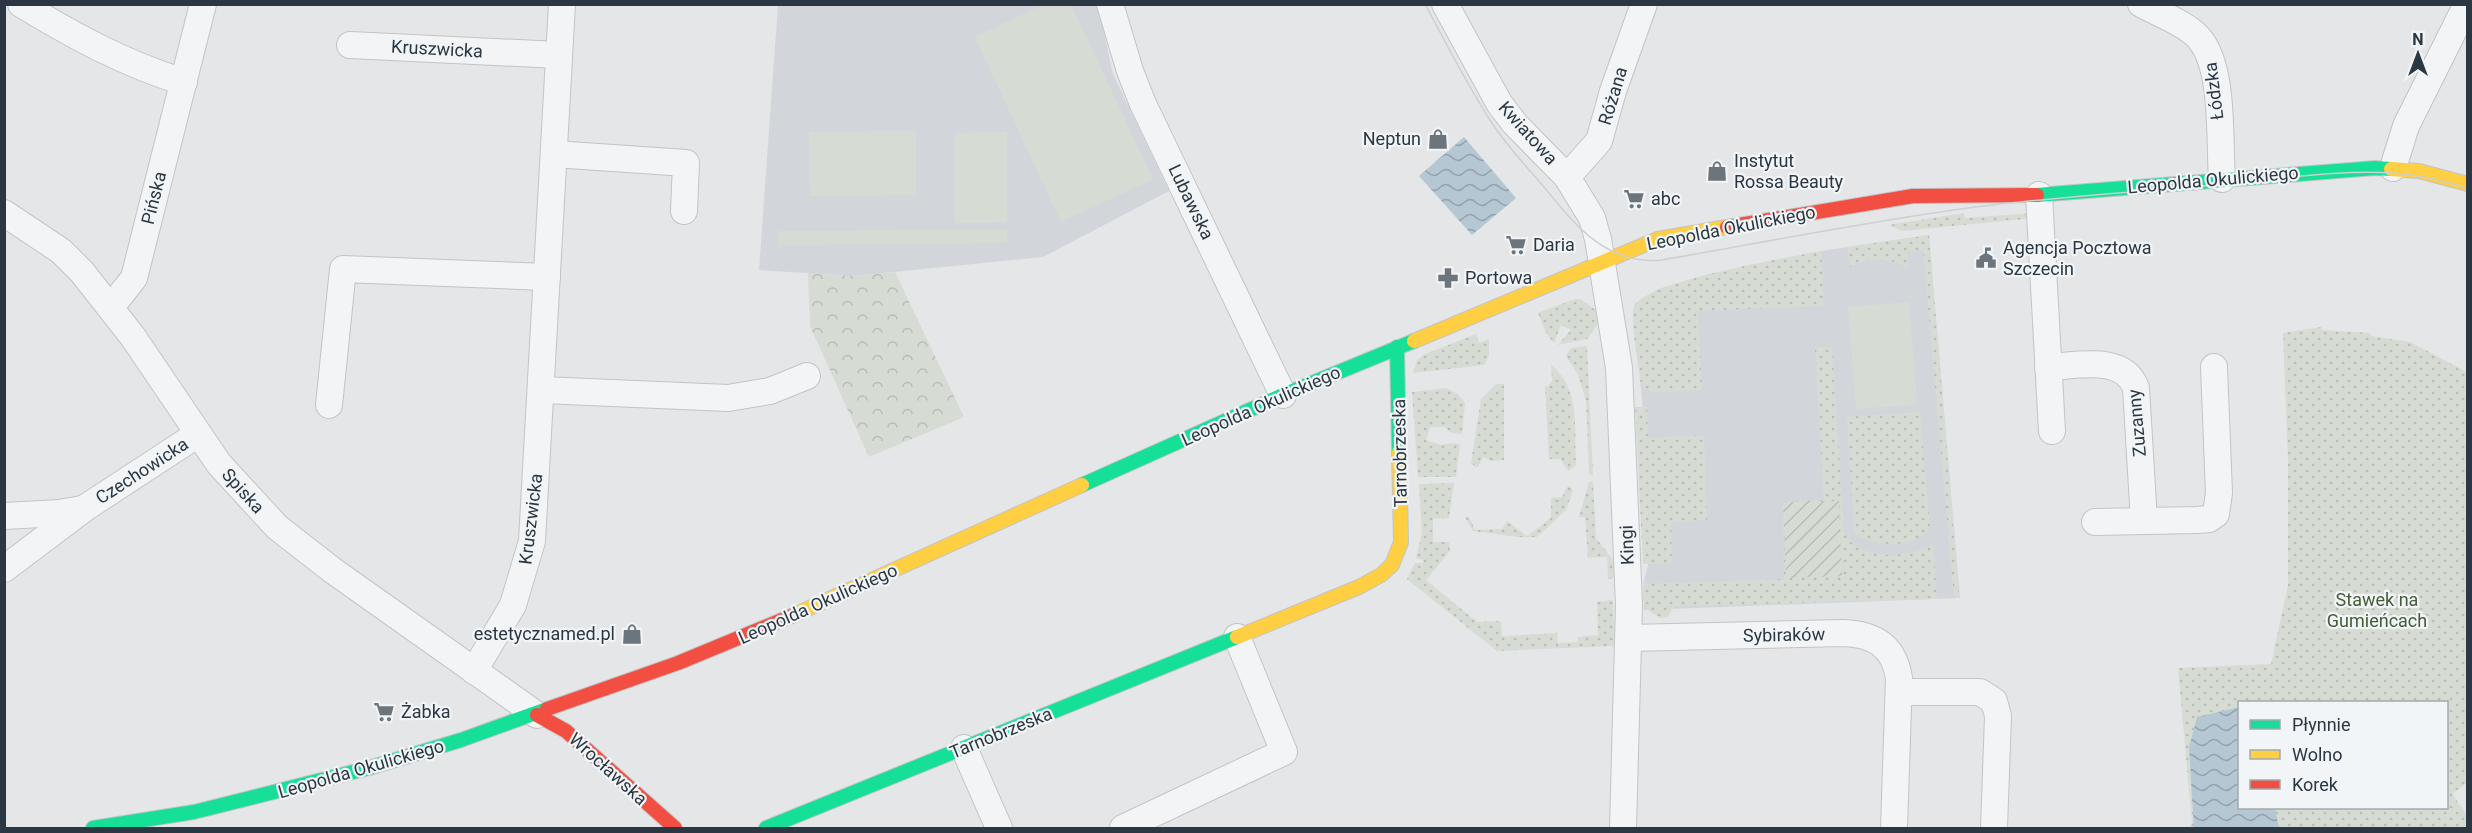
<svg xmlns="http://www.w3.org/2000/svg" width="2472" height="833" font-family="Roboto,sans-serif">
<style>
.built{fill:#d2d6db}
.grass{fill:url(#grass-dots);fill-rule:evenodd}
.park{fill:url(#park-crowns)}
.garden{fill:url(#garden-furrows)}
.pitch{fill:#d6dcd4}
.water{fill:url(#water-waves)}
.lines{fill:none;stroke-linecap:round;stroke-linejoin:round}
.street-casing{stroke:#c2c4c6;stroke-width:28}
.fast-casing{stroke:#c2c4c6;stroke-width:16}
.slow-casing{stroke:#c2c4c6;stroke-width:16}
.jam-casing{stroke:#c2c4c6;stroke-width:16}
.street{stroke:#f3f4f5;stroke-width:26}
.fast{stroke:#16e098;stroke-width:14}
.slow{stroke:#ffcf43;stroke-width:14}
.jam{stroke:#f24e42;stroke-width:14}
.tram{stroke:#cdcfd0;stroke-width:1.5}
.labels{text-anchor:middle;stroke-width:4.5;stroke-linejoin:round;paint-order:stroke}
.street-label{font-size:18px;fill:#2b3742;stroke:#f2f5f7}
.poi-label{font-size:18px;fill:#2b3742;stroke:#f2f5f7;text-anchor:start}
.park-label{font-size:18px;fill:#465d38;stroke:#f2f5f7}
</style>
<defs>
<pattern id="grass-dots" width="8" height="8" patternUnits="userSpaceOnUse" patternTransform="scale(1.5)"><rect width="8" height="8" fill="#d6dcd4"/><path d="M2 2h.1M6 6h.1" fill="none" stroke="#b8bdb7" stroke-width="1.8" stroke-linecap="round"/></pattern>
<pattern id="park-crowns" width="20" height="18" patternUnits="userSpaceOnUse" patternTransform="scale(1.5)"><rect width="20" height="18" fill="#d6dcd4"/><path d="M2 6a3 3 0 1 1 6 0M12 15a3 3 0 1 1 6 0" fill="none" stroke="#b8bdb7"/></pattern>
<pattern id="garden-furrows" width="10" height="10" patternUnits="userSpaceOnUse" patternTransform="scale(1.5)"><rect width="10" height="10" fill="#d6dcd4"/><path d="M-1 1l2-2M0 10L10 0M9 11l2-2" fill="none" stroke="#b8bdb7"/></pattern>
<pattern id="water-waves" width="16" height="10" patternUnits="userSpaceOnUse" patternTransform="scale(1.5)"><rect width="16" height="10" fill="#b4c7d2"/><path d="M0 5q4-4 8 0t8 0" fill="none" stroke="#93a2ac"/></pattern>
</defs>
<rect width="100%" height="100%" fill="#e4e6e8"/>
<g class="built">
<path d="M778 5H1098L1113 74 1169 191 1043 257 854 276 759 270Z"/>
<path d="M1929 235 1960 598 1644 610 1643 584 1649 561 1646 438 1633 313 1635 304 1658 289 1709 274 1821 251Z"/>
</g>
<g class="grass">
<path d="M1964 213 1965 218 2034 213V218L1902 231 1889 225Z"/>
<path d="M1929 235 1959 598H1954L1923 250 1907 252 1908 268C1889 257 1870 256 1850 267L1847 247Z"/>
<path d="M1821 251 1824 306 1698 311 1702 390 1651 392 1641 384C1639 368 1630 320 1634 307 1642 282 1791 257 1821 251Z"/>
<path d="M1575 299H1580L1597 311 1598 324 1587 339 1558 345 1571 330 1561 325 1554 343 1546 333 1538 313Z"/>
<path d="M2321 327 2322 330 2370 333 2371 336 2410 342 2467 372 2468 782 2452 794 2467 815V828H2189L2192 823 2178 668 2271 664 2288 585V461L2283 333ZM2240 702H2446V808H2240Z"/>
<path d="M1476 334 1479 343 1489 339V356L1484 365 1413 373 1417 360 1423 355Z"/>
<path d="M1587 346 1593 476 1589 474 1586 400 1578 375 1566 356 1571 348Z"/>
<path d="M1832 347 1844 532C1856 561 1912 560 1933 543L1937 599 1674 606 1668 617 1661 618 1650 612 1643 597V584L1784 579 1783 502 1824 500 1815 348Z"/>
<path d="M1551 365C1581 388 1574 431 1576 465L1568 471 1560 459H1549L1545 385 1548 387 1552 381Z"/>
<path d="M1496 384H1504V460L1492 461 1484 457 1477 468 1471 463 1481 399Z"/>
<path d="M1446 388 1458 394 1465 403 1462 434 1451 433 1444 427H1430L1426 440 1441 445 1451 443 1460 444 1456 477H1418L1412 392Z"/>
<path d="M1635 407H1647L1648 438 1704 435 1707 520 1671 522 1672 563 1643 564Z"/>
<path d="M1920 412 1930 528C1914 550 1873 547 1854 533L1847 417Z"/>
<path d="M1593 481 1596 538 1613 560 1614 578 1608 579 1607 557 1588 558 1585 517H1579L1589 482Z"/>
<path d="M1454 483 1449 518 1433 519V542H1449L1450 551 1426 580 1477 622 1501 621 1502 636 1557 633 1558 643 1578 642V637L1598 635 1597 602 1613 600 1615 648 1611 646 1497 651 1407 579 1415 563H1423V560L1416 558 1422 533 1419 484Z"/>
<path d="M1568 485 1573 490 1566 510 1537 537H1519L1473 531 1465 517H1469L1475 530 1502 529 1507 521 1527 536 1551 518V498L1562 497Z"/>
</g>
<path class="park" d="M895 272 964 417 869 457 810 326 808 273 854 276Z"/>
<path class="garden" d="M1839 501 1842 576 1786 578 1783 502Z"/>
<g class="pitch">
<path d="M1045 4 1071 5 1153 179 1061 222 975 37Z"/>
<path d="M916 131V195L810 196 809 132Z"/>
<path d="M1007 132V222L955 223V133Z"/>
<path d="M1007 229V243L779 245V231Z"/>
<path d="M1909 302 1917 404 1856 409 1848 307Z"/>
</g>
<g class="water">
<path d="M1464 137 1516 198 1472 235 1419 176Z"/>
<path d="M2239 707 2240 808H2275L2279 828H2194L2189 747 2197 717Z"/>
</g>
<g class="lines">
<g class="street-casing">
<g id="street">
<path d="M21 4C74 36 125 64 184 82"/>
<path d="M1110 4 1130 71 1143 104 1283 395"/>
<path d="M1445 4 1499 103 1515 124 1567 177 1592 218 1598 239 1619 368 1629 605 1623 828"/>
<path d="M2141 4C2159 14 2183 22 2197 36 2225 64 2219 140 2222 179"/>
<path d="M350 45 559 55"/>
<path d="M554 154 686 163 684 211"/>
<path d="M2393 168 2406 126 2467 4"/>
<path d="M1567 177 1599 141 1613 91 1644 4"/>
<path d="M2039 195 2052 431"/>
<path d="M4 213 61 251 82 272 133 337 219 464 277 527 332 570 537 715"/>
<path d="M111 307 134 278 203 4"/>
<path d="M2048 367C2077 366 2124 354 2136 388L2144 521"/>
<path d="M542 390 728 398 770 391 807 376"/>
<path d="M329 405 343 269 547 277"/>
<path d="M4 516 59 513 82 509"/>
<path d="M2095 522 2197 520 2209 519 2216 514 2219 493 2214 367"/>
<path d="M4 569 85 508 198 434"/>
<path d="M1629 638 1843 633C1873 634 1894 645 1899 678L1894 828"/>
<path d="M474 671 513 605 532 541 562 4"/>
<path d="M1899 692H1980L1994 701 1998 716 1994 828"/>
<path d="M964 748 999 828"/>
<path d="M1123 828 1284 752 1237 637"/>
</g>
</g>
<g class="fast-casing">
<g id="fast">
<path d="M2037 195 2375 168 2391 169"/>
<path d="M1397 347 1399 452"/>
<path d="M1082 485 1283 395 1414 341"/>
<path d="M93 828 194 812 369 768 461 740 547 709"/>
<path d="M766 828 1237 637"/>
</g>
</g>
<g class="slow-casing">
<g id="slow">
<path d="M2391 169 2419 171 2468 184"/>
<path d="M1414 341 1658 239 1727 227"/>
<path d="M794 615 1082 485"/>
<path d="M1237 637 1359 587 1381 575 1392 565 1401 542 1399 452"/>
</g>
</g>
<g class="jam-casing">
<g id="jam">
<path d="M1727 227 1913 196 2037 195"/>
<path d="M547 709 678 663 794 615"/>
<path d="M537 715 566 731 675 828"/>
</g>
</g>
<use href="#street" class="street"/>
<use href="#fast" class="fast"/>
<use href="#slow" class="slow"/>
<use href="#jam" class="jam"/>
<path class="tram" d="M1425 4C1446 43 1466 83 1490 120 1505 144 1525 165 1544 187 1575 225 1607 266 1662 260 1766 242 1870 221 1975 207 2055 197 2136 192 2215 185 2297 178 2389 158 2468 189"/>
</g>
<defs>
<g id="shop-bare" transform="scale(1.62)"><path d="M-5-2.5h2.3a2.7 3.5 0 0 1 5.4 0H5L5.5 6h-11ZM-1.5-2.5h3a1.5 2.3 0 0 0-3 0Z" fill="#6c747c" stroke="#f2f5f7" stroke-width="2.5" paint-order="stroke"/></g>
<g id="supermarket-bare" transform="scale(1.62)"><path d="M-6-5.5h2.5l.6 2H6L4.5 2H-2.5L-4.4-4H-6ZM-1.5 3.2a1.3 1.3 0 1 0 .1 0ZM3 3.2a1.3 1.3 0 1 0 .1 0Z" fill="#6c747c" stroke="#f2f5f7" stroke-width="2.5" paint-order="stroke"/></g>
<g id="civic-bare" transform="scale(1.62)"><path d="M-.6-6.5H3V-4.5H.6V-3L4-1V1h2V6H-6V1h2V-1L-.6-3ZM-1.2 2.5V6h2.4V2.5Z" fill="#6c747c" stroke="#f2f5f7" stroke-width="2.5" paint-order="stroke"/></g>
<g id="pharmacy-bare" transform="scale(1.62)"><path d="M-2-6h4v4h4v4h-4v4h-4v-4h-4v-4h4Z" fill="#6c747c" stroke="#f2f5f7" stroke-width="2.5" paint-order="stroke"/></g>
</defs>
<g fill-rule="evenodd">
<use href="#shop-bare" x="1438" y="139"/>
<use href="#shop-bare" x="1717" y="171"/>
<use href="#supermarket-bare" x="1634" y="199"/>
<use href="#supermarket-bare" x="1516" y="245"/>
<use href="#civic-bare" x="1986" y="258"/>
<use href="#pharmacy-bare" x="1448" y="278"/>
<use href="#shop-bare" x="632" y="634"/>
<use href="#supermarket-bare" x="384" y="712"/>
</g>
<g class="labels">
<g class="street-label">
<text transform="translate(437 49) rotate(3)" y="6">Kruszwicka</text>
<text transform="translate(2214 91) rotate(-97)" y="6">Łódzka</text>
<text transform="translate(1613 96) rotate(-73)" y="6">Różana</text>
<text transform="translate(1528 133) rotate(48)" y="6">Kwiatowa</text>
<text transform="translate(2213 180) rotate(-5)" y="6">Leopolda Okulickiego</text>
<text transform="translate(154 198) rotate(-76)" y="6">Pińska</text>
<text transform="translate(1191 202) rotate(64)" y="6">Lubawska</text>
<text transform="translate(1731 228) rotate(-11)" y="6">Leopolda Okulickiego</text>
<text transform="translate(1261 406) rotate(-24)" y="6">Leopolda Okulickiego</text>
<text transform="translate(2137 423) rotate(-95)" y="6">Zuzanny</text>
<text transform="translate(1400 453) rotate(-91)" y="6">Tarnobrzeska</text>
<text transform="translate(142 471) rotate(-33)" y="6">Czechowicka</text>
<text transform="translate(243 491) rotate(48)" y="6">Spiska</text>
<text transform="translate(531 519) rotate(-83)" y="6">Kruszwicka</text>
<text transform="translate(1627 545) rotate(-92)" y="6">Kingi</text>
<text transform="translate(818 604) rotate(-24)" y="6">Leopolda Okulickiego</text>
<text transform="translate(1784 635) rotate(-1)" y="6">Sybiraków</text>
<text transform="translate(1001 733) rotate(-22)" y="6">Tarnobrzeska</text>
<text transform="translate(361 769) rotate(-16)" y="6">Leopolda Okulickiego</text>
<text transform="translate(608 769) rotate(42)" y="6">Wrocławska</text>
</g>
<g class="poi-label">
<text x="1421" y="145" text-anchor="end">Neptun</text>
<text x="1734" y="167">Instytut<tspan x="1734" dy="21">Rossa Beauty</tspan></text>
<text x="1651" y="205">abc</text>
<text x="1533" y="251">Daria</text>
<text x="2003" y="254">Agencja Pocztowa<tspan x="2003" dy="21">Szczecin</tspan></text>
<text x="1465" y="284">Portowa</text>
<text x="615" y="640" text-anchor="end">estetycznamed.pl</text>
<text x="401" y="718">Żabka</text>
</g>
<g class="park-label">
<text x="2377" y="606">Stawek na<tspan x="2377" dy="21">Gumieńcach</tspan></text>
</g>
</g>
<rect width="2472" height="833" fill="none" stroke="#2b3742" stroke-width="12"/>
<rect x="2238" y="701" width="210" height="108" fill="#f2f5f7" stroke="#a2a9af" stroke-width="1.5"/>
<rect x="2250" y="720" width="30" height="9" fill="#16e098" stroke="#a2a9af" stroke-width="1.5"/>
<text x="2292" y="731" font-size="18" fill="#2b3742">Płynnie</text>
<rect x="2250" y="750" width="30" height="9" fill="#ffcf43" stroke="#a2a9af" stroke-width="1.5"/>
<text x="2292" y="761" font-size="18" fill="#2b3742">Wolno</text>
<rect x="2250" y="780" width="30" height="9" fill="#f24e42" stroke="#a2a9af" stroke-width="1.5"/>
<text x="2292" y="791" font-size="18" fill="#2b3742">Korek</text>
<g transform="translate(2418 54)" stroke="#f2f5f7" stroke-width="4.5" paint-order="stroke">
<path d="M0-4.5L10 22L0 15L-10 22Z" fill="#2b3742"/>
<text y="-9" font-size="16" font-weight="bold" text-anchor="middle" fill="#2b3742">N</text>
</g>
</svg>
